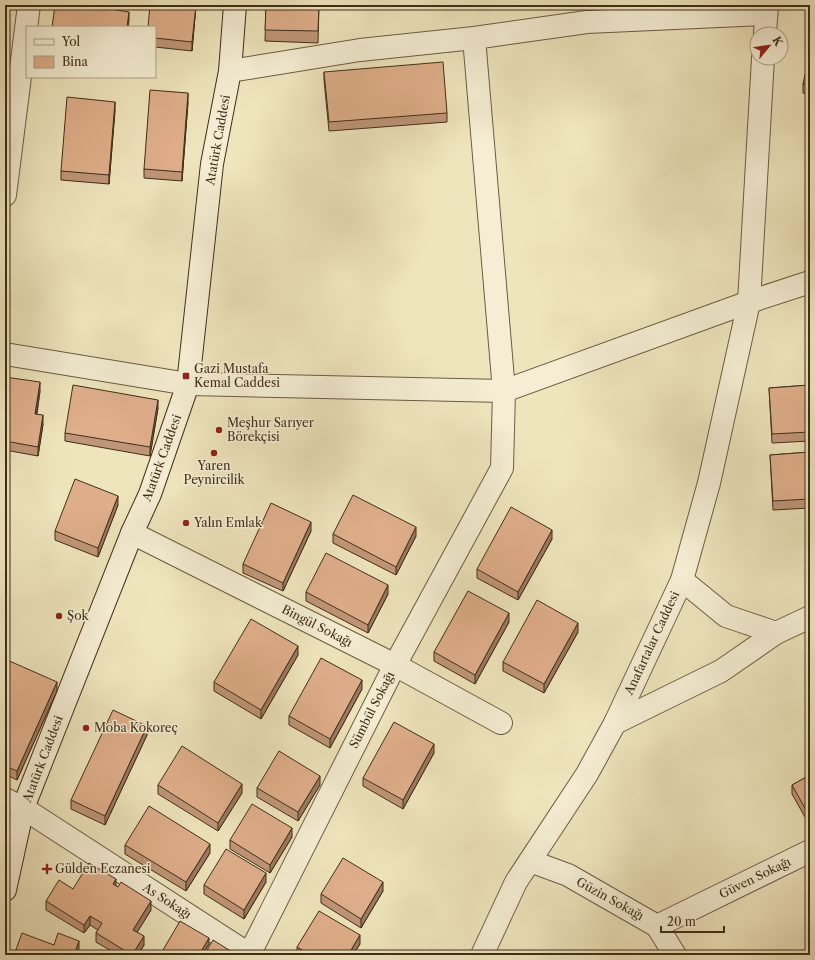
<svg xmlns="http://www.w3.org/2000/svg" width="815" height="960" font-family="'Libre Caslon Text',serif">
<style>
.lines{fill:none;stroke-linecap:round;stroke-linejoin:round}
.minor-casing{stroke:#6b5c41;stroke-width:24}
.secondary-casing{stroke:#3f2e18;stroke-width:24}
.minor{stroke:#f5eed4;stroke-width:22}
.secondary{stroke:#f5eed4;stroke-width:22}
.wall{fill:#c09678;stroke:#3f2e18}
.shaded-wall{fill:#9c7a61;stroke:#3f2e18}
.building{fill:#dfaf8b;stroke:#3f2e18}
.poi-dot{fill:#8f2418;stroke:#f5eed4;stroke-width:1.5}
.labels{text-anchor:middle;stroke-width:3;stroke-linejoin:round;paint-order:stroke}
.street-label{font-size:12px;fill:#3f2e18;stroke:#f5eed4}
.poi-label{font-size:12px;fill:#3f2e18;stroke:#f5eed4;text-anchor:start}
</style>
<rect width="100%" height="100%" fill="#efe5bd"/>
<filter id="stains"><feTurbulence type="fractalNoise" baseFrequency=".005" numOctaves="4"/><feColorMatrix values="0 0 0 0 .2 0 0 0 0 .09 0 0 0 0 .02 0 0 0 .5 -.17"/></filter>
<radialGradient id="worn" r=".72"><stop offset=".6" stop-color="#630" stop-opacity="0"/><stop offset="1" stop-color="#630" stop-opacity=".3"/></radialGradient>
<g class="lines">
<g class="minor-casing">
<g id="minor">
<path d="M765 34 767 5"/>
<path d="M230 71 360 50 474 38 587 22 766 14"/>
<path d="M5 195 29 5"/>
<path d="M5 354 188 384 504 391 749 302 810 282"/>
<path d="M132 533 395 665 501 723"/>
<path d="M682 580 726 616 776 633"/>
<path d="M615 723 721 671 776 633 810 617"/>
<path d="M5 799 23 808 250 955"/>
<path d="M530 861 568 875 657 926 675 955"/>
<path d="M657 926 810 851"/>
<path d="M249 955 395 665 502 468 504 391 474 38"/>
<path d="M482 955 516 882 587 774 615 723 682 580 709 483 749 302 763 58"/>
</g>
</g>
<g class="secondary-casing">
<path id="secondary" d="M5 890 23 808 132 533 150 494 188 384 212 164 230 71 235 5"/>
</g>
<use href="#minor" class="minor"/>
<use href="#secondary" class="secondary"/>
</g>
<g class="wall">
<path d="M196 5 192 51 155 47V27Z"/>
<path d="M266 5H319L318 43 265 41Z"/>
<path d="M810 55V95L803 93V84Z"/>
<path d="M324 72 447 113V122L329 131 324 80Z"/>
<path d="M188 102 182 181 144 178V169Z"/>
<path d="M115 110 109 184 61 180V171Z"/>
<path d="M5 377 40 391 37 414 43 424 38 456 5 450Z"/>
<path d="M810 385V441L772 443 769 388Z"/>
<path d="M158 408 150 456 65 441V433Z"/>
<path d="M810 452V508L773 510 770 455Z"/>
<path d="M118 505 98 557 55 540V531Z"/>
<path d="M311 531 283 591 243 573V564Z"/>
<path d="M333 534 416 536 396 575 333 543Z"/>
<path d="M552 539 518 600 477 578V569Z"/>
<path d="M306 592 388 594 368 633 306 601Z"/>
<path d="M509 622 475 684 434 661V652Z"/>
<path d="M578 632 544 693 503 671V662Z"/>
<path d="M298 655 261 719 214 691V682Z"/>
<path d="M5 659 57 691 17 780 5 774Z"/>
<path d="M362 689 330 748 289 725V716Z"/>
<path d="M147 735 105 825 71 809V800Z"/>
<path d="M434 753 403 809 363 786V778Z"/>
<path d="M810 775V826L792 794V785Z"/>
<path d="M158 785 242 793 218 831 158 794Z"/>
<path d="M320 785 298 821 257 797V788Z"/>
<path d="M292 837 270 873 230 849V840Z"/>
<path d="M125 845 210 853 186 891 125 854Z"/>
<path d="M266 882 244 919 204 894V885Z"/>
<path d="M116 886 151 910 137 932 144 945 138 955H118L96 942V933L98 930 90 925 84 933 46 910V901L73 889Z"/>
<path d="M383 891 361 928 321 903V894Z"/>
<path d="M209 944 202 955H163V950Z"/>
<path d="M360 944 353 955H297V947Z"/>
</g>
<g class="shaded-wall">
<path d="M196 5 192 51V42Z"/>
<path d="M129 12V21L128 27H127Z"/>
<path d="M188 93V102L182 181V172Z"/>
<path d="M115 102V110L109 184V175Z"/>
<path d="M40 382V391L35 423V414Z"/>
<path d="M158 400V408L150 456V447Z"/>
<path d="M43 415V424L38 456V447Z"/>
<path d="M118 496V505L98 557V548Z"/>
<path d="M311 522V531L283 591V583Z"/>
<path d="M416 527V536L396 575V567Z"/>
<path d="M552 530V539L518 600V592Z"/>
<path d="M388 585V594L368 633V625Z"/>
<path d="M509 613V622L475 684V675Z"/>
<path d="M578 623V632L544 693V684Z"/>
<path d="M298 646V655L261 719V710Z"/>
<path d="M362 680V689L330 748V739Z"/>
<path d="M57 682V691L17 780V771Z"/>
<path d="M147 726V735L105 825V816Z"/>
<path d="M434 744V753L403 809V800Z"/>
<path d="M320 776V785L298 821V812Z"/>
<path d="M242 784V793L218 831V823Z"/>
<path d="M292 828V837L270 873V865Z"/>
<path d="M210 844V853L186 891V882Z"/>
<path d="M266 873V882L244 919V910Z"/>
<path d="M116 879V888L113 884Z"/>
<path d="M383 882V891L361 928V919Z"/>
<path d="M151 901V910L133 939V930Z"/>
<path d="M90 916V925L84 933V925Z"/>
<path d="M360 935V944L353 955H348Z"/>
<path d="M144 936V945L138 955H132Z"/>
<path d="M209 938V944L202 955H199Z"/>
<path d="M79 941V949L77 955H74Z"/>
</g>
<g class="building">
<path d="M55 5H86L129 12 127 27H52Z"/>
<path d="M150 5H196L192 42 155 38V27H148Z"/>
<path d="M266 5H319L318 31 265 30Z"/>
<path d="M810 55V86L803 84Z"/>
<path d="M443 62 447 113 329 122 324 72Z"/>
<path d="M150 90 188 93 182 172 144 169Z"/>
<path d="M67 97 115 102 109 175 61 171Z"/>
<path d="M5 377 40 382 35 414 43 415 38 447 5 441Z"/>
<path d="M73 385 158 400 150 447 65 433Z"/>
<path d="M810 385V432L772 434 769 388Z"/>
<path d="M810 452V499L773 501 770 455Z"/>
<path d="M75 479 118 496 98 548 55 531Z"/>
<path d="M353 495 416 527 396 567 333 534Z"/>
<path d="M271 503 311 522 283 583 243 564Z"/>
<path d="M511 507 552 530 518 592 477 569Z"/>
<path d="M326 553 388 585 368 625 306 592Z"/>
<path d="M468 591 509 613 475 675 434 652Z"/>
<path d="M537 600 578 623 544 684 503 662Z"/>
<path d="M251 619 298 646 261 710 214 682Z"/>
<path d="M321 658 362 680 330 739 289 716Z"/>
<path d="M5 659 57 682 17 771 5 766Z"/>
<path d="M113 710 147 726 105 816 71 800Z"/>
<path d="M394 722 434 744 403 800 363 778Z"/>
<path d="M182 746 242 784 218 823 158 785Z"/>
<path d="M279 751 320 776 298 812 257 788Z"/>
<path d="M810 775V817L792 785Z"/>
<path d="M252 804 292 828 270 865 230 840Z"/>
<path d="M149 806 210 844 186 882 125 845Z"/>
<path d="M226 849 266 873 244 910 204 885Z"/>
<path d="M343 858 383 882 361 919 321 894Z"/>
<path d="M89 863 116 879 113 884 118 887 121 882 151 901 133 930 144 936 132 955 96 933 102 923 90 916 84 925 46 901 59 880 73 889Z"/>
<path d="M319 911 360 935 348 955H310L297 947Z"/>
<path d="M180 921 209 938 199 955H172L163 950Z"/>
<path d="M22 933 54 945 58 933 79 941 74 955H14Z"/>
<path d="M213 940 237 955H204Z"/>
</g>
<g class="poi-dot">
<rect x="182" y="372" width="8" height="8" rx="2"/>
<circle cx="219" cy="430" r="4"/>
<circle cx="214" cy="453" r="4"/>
<circle cx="186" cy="523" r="4"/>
<circle cx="59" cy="616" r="4"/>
<circle cx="86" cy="728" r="4"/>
<path d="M45 863h4v4h4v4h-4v4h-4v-4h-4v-4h4z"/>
</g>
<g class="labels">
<g class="street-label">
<text transform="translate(218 140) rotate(-80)" y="4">Atatürk Caddesi</text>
<text transform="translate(162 458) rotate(-70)" y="4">Atatürk Caddesi</text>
<text transform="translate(317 626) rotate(27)" y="4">Bingül Sokağı</text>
<text transform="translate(652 643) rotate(-65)" y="4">Anafartalar Caddesi</text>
<text transform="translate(372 710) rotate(-63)" y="4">Sümbül Sokağı</text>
<text transform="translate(43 759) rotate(-69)" y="4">Atatürk Caddesi</text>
<text transform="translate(755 878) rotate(-26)" y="4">Güven Sokağı</text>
<text transform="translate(610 899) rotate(29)" y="4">Güzin Sokağı</text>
<text transform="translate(167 901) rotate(33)" y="4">As Sokağı</text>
</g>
<g class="poi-label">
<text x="194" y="373">Gazi Mustafa<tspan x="194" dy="14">Kemal Caddesi</tspan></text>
<text x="227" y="427">Meşhur Sarıyer<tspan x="227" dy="14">Börekçisi</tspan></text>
<text x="214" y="470" text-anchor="middle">Yaren<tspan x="214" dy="14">Peynircilik</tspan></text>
<text x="194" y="527">Yalın Emlak</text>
<text x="67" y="620">Şok</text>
<text x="94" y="732">Moba Kokoreç</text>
<text x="55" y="873">Gülden Eczanesi</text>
</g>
</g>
<rect width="815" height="960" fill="none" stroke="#efe5bd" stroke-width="20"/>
<rect x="6" y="6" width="803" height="948" fill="none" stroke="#3f2e18" stroke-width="2"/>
<rect x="10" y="10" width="795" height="940" fill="none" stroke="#3f2e18"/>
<rect x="26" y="26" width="130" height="52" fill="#f5eed4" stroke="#aca189"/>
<rect x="34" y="39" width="20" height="6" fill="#f5eed4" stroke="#aca189"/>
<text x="62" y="46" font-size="12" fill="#3f2e18">Yol</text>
<rect x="34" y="56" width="20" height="12" fill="#dfaf8b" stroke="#aca189"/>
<text x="62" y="66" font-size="12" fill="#3f2e18">Bina</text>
<g transform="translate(769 46) rotate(61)"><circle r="19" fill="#f5eed4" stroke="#aca189"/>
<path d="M0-3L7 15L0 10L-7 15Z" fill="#8f2418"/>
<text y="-6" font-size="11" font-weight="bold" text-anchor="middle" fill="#3f2e18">K</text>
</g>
<path d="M661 926v6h63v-6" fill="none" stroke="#3f2e18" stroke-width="2"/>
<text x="667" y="926" font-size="12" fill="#3f2e18" stroke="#f5eed4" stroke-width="3" paint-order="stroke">20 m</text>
<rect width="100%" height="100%" filter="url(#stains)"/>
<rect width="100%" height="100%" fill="url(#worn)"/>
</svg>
